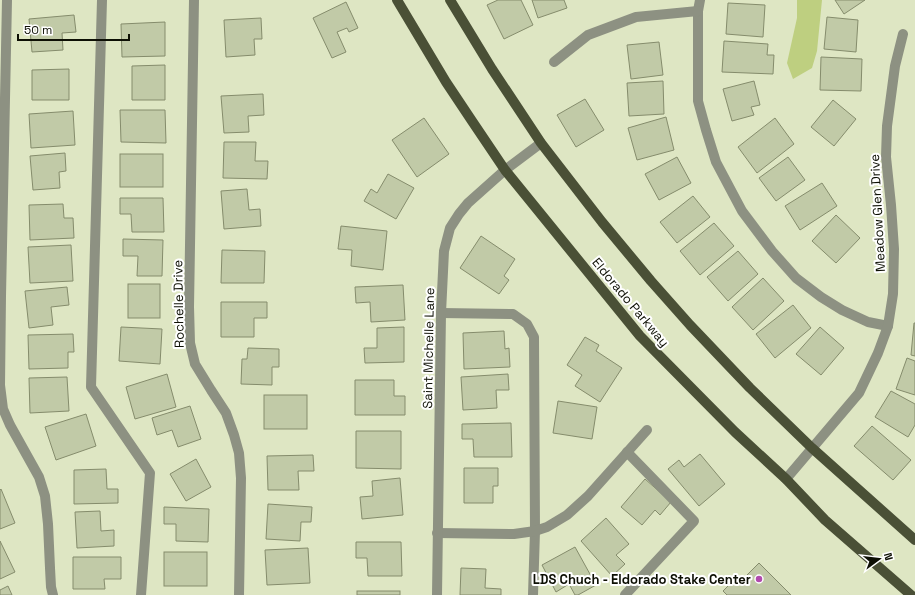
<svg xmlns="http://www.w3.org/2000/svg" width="915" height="595" font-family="'Space Grotesk',sans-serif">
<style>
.green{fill:#becf80}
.building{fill:#c1caa7;stroke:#858c6c}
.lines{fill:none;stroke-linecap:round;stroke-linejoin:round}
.minor{stroke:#8d9182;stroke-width:10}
.major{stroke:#4a5036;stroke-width:10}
.poi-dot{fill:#b14aae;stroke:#fff;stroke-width:1.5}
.labels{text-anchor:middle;stroke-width:4;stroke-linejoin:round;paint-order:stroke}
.street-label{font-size:13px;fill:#0d0f04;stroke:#fff}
.poi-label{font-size:13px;font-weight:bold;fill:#0d0f04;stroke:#fff;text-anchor:end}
</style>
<rect width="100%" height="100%" fill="#dee6c3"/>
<path class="green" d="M797 0H822L817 51 812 68 793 79 787 63 797 18Z"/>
<g class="building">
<path d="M498 0H521L533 25 504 39 487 5Z"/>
<path d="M532 0H564L567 8 538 18Z"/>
<path d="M835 0H865L844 14Z"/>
<path d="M346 2 358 28 349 32 347 28 337 32 346 52 332 58 313 18Z"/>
<path d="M728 3 765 5 763 37 726 34Z"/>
<path d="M74 15 76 32 62 33 63 50 32 52 29 19Z"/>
<path d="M827 17 858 20 856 52 824 49Z"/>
<path d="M261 18 262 39H254L255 55 226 57 224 20Z"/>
<path d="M165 22V56L122 57 121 24Z"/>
<path d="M724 41 768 44 767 55H774L773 74 722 72Z"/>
<path d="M659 42 663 75 631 79 627 45Z"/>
<path d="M821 57 862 59 861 91 820 90Z"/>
<path d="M165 65V100H132V66Z"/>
<path d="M69 69V100H32V70Z"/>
<path d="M663 81 664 114 629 116 627 83Z"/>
<path d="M754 81 760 105 751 107 754 115 732 121 723 89Z"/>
<path d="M263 94 264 115 248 116 249 132 224 133 221 96Z"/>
<path d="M585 99 604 130 576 147 557 115Z"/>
<path d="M833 100 856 119 834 146 811 127Z"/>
<path d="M120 110H165L166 143 121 142Z"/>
<path d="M73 111 75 145 31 148 29 114Z"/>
<path d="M666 117 674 150 637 160 628 128Z"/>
<path d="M424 118 449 154 417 177 392 140Z"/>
<path d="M775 118 794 144 757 173 738 147Z"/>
<path d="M224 142H256L255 161H268L267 179 223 178Z"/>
<path d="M65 153 66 171 59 172 60 188 33 190 30 156Z"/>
<rect x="120" y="154" width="43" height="33"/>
<path d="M677 157 691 183 659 200 645 174Z"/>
<path d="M788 157 805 180 776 201 759 178Z"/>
<path d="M388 174 414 188 396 219 364 201 371 189 377 193Z"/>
<path d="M822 183 837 206 800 230 785 206Z"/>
<path d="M247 189 249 210 260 209 261 226 224 229 221 191Z"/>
<path d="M693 196 710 217 677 243 660 222Z"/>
<path d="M120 198H163L164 232H132L131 214H120Z"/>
<path d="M63 204 64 218H73L74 238 30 240 29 205Z"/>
<path d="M836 215 860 238 836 263 812 241Z"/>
<path d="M714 223 734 246 700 275 680 251Z"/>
<path d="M341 226 387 231 383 270 351 266 352 250 338 249Z"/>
<path d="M481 236 515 259 504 276 509 280 499 294 460 268Z"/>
<path d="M123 239 163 240 162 276H137L138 256H123Z"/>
<path d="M71 245 73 281 30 283 28 247Z"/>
<path d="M222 250 265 251 264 283H221Z"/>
<path d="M738 251 758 274 728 301 707 277Z"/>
<path d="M763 278 784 301 753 330 732 307Z"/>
<rect x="128" y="284" width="32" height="34"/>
<path d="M403 285 405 320 371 322 370 302 356 303 355 287Z"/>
<path d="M67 287 69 305 51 307 53 325 29 328 25 291Z"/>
<path d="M221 302H267V318H254V337H221Z"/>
<path d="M793 305 811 328 775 358 756 334Z"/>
<path d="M914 323H915V356L911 355Z"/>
<path d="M121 327 162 329 160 364 119 361Z"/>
<path d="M404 327V362L365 363 364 348H377V328Z"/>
<path d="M820 327 844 348 821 375 796 354Z"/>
<path d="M504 331 505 349 509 348 510 367 464 369 463 333Z"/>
<path d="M73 334 74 352H68V368L29 369 28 335Z"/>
<path d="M585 337 599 345 596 351 622 368 600 402 575 386 582 375 567 365Z"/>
<path d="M248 348 279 349V367H272V385L241 384 242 359H247Z"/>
<path d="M907 358 915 361V395L896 389Z"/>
<path d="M167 374 176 407 135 419 126 387Z"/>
<path d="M508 374 509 390H496L497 408 463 410 461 377Z"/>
<path d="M67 377 69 411 30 413 29 378Z"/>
<path d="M355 380H394V396H405V415H355Z"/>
<path d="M891 391 915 404V425L908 437 875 417Z"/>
<rect x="264" y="395" width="43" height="34"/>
<path d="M558 401 597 407 592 439 553 433Z"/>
<path d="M190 406 201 439 178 447 172 430 157 435 152 418Z"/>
<path d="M86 414 96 446 56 460 45 427Z"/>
<path d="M511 423 512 457H474L473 439H462V424Z"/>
<path d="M872 426 911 460 893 480 854 446Z"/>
<path d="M356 431H401V469L356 468Z"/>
<path d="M700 454 725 484 699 506 668 469 679 460 684 467Z"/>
<path d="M313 455 314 471H298L299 490H268L267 456Z"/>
<path d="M196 459 211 487 186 501 170 474Z"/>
<path d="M464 468H498V486H493V503H464Z"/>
<path d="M106 469 107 489H118V503L74 504V470Z"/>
<path d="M400 478 403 515 362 519 360 497 373 496 372 481Z"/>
<path d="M645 479 671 502 660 515 655 510 642 525 621 507Z"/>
<path d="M1 489 15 523 0 529V490Z"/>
<path d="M268 504 312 507 311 522H301L300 541 266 539Z"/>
<path d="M164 507 209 509 208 542 176 541V524H164Z"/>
<path d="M100 511 101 531 114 530V546L77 548 75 512Z"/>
<path d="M606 518 629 544 616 555 625 564 612 576 581 541Z"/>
<path d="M0 541 15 572 0 579Z"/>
<path d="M356 542H401L402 576H368L367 558H356Z"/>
<path d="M575 547 596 585 578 595H575L569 584 556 592 542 565Z"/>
<path d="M308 548 310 583 267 585 265 550Z"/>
<rect x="164" y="552" width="43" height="34"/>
<path d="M73 557H121V579H104L105 589H73Z"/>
<path d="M759 563 791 595H727L723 591 737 577 741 581Z"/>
<path d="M461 568 486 569 485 588 501 589V595H460Z"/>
<path d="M8 586 12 595H0V590Z"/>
<rect x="357" y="591" width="43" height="4"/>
</g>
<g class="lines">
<g class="minor">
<path d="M7 0 1 296 0 385 3 409 10 425 39 477 45 496 48 524 50 568 51 587 53 595"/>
<path d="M102 0 91 387 150 473 141 595"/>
<path d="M194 0 189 307 190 343 195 364 211 390 226 413 234 435 239 453 241 478 239 595"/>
<path d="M700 0 698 11V101L706 130 716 162 742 211 772 251 796 278 821 297 842 310 868 322 888 326"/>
<path d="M554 62 588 35 636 17 698 11"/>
<path d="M441 313 513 314 527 324 534 337 535 531 533 595"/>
<path d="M786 479 859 393 878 353 888 326 893 294 894 249 891 205 886 157 887 126 895 66 903 34"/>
<path d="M437 533 514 534 535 531 547 527 567 515 588 496 647 430"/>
<path d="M437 595 441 313 444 251 450 228 459 214 468 203 505 170 541 143"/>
<path d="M625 595 694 521 627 452"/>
</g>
<g class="major">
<path d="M397 0 446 82 472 121 505 170 640 336 735 432 786 479 825 520 911 595"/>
<path d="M450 0 492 69 541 143 602 222 651 281 690 325 750 388 812 448 915 540"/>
</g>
</g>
<circle class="poi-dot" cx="759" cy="579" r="4"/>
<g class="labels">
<g class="street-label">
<text transform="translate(877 213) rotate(-93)" y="5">Meadow Glen Drive</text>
<text transform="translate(631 302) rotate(50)" y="5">Eldorado Parkway</text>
<text transform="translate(178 304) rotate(-91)" y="5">Rochelle Drive</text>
<text transform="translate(428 348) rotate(-89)" y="5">Saint Michelle Lane</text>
</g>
<g class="poi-label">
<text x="751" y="584">LDS Chuch - Eldorado Stake Center</text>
</g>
</g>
<g transform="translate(879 559) rotate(75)" stroke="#ffffff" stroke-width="3" paint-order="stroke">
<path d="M0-3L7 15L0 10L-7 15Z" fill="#0d0f04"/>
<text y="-6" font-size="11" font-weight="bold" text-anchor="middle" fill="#0d0f04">N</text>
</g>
<path d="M18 34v6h111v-6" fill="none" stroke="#0d0f04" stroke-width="2"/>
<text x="24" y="34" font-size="12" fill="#0d0f04" stroke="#ffffff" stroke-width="3" paint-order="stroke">50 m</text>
</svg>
